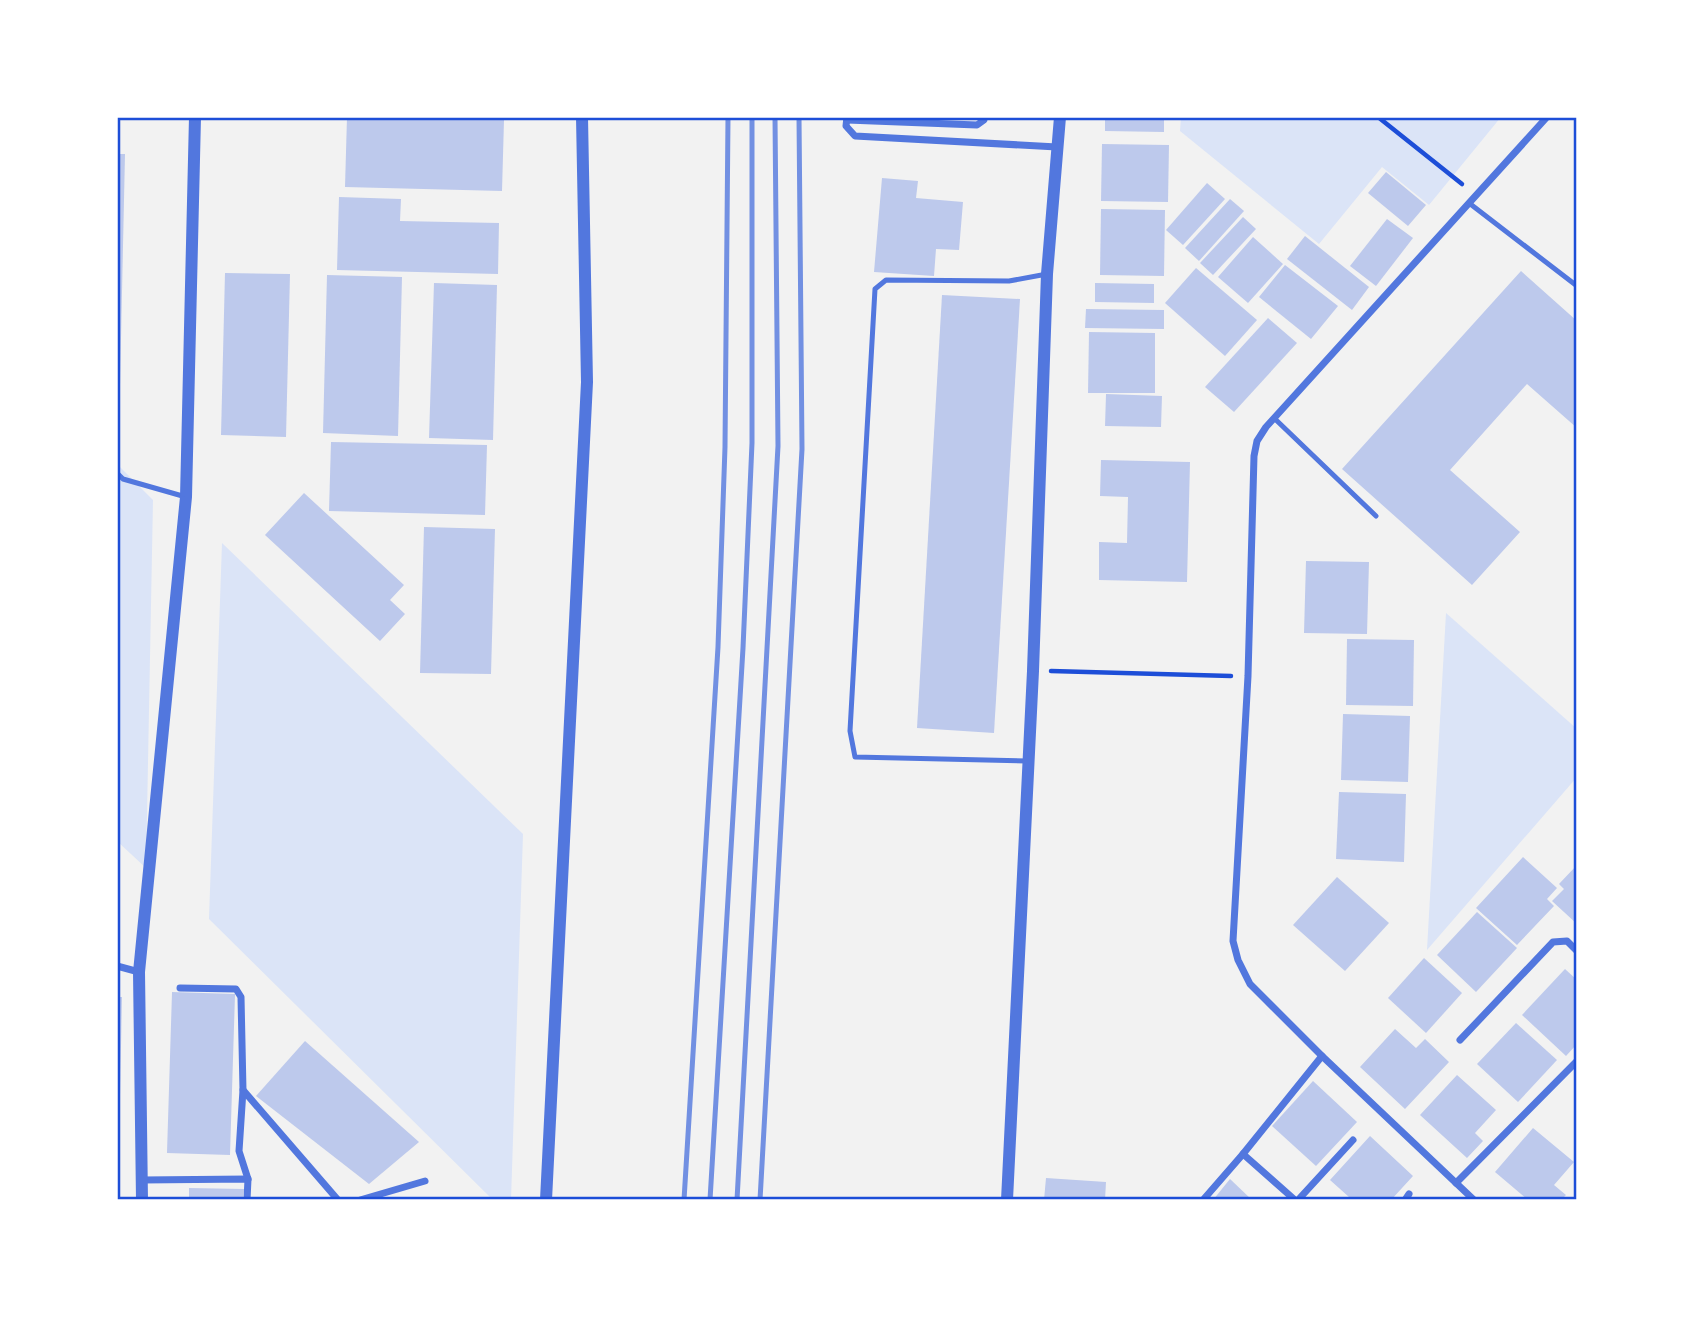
<svg xmlns="http://www.w3.org/2000/svg" width="1694" height="1317" font-family="Merriweather,serif">
<style>
.green{fill:#dbe4f7}
.building{fill:#bdc9ec}
.lines{fill:none;stroke-linecap:round;stroke-linejoin:round}
.path{stroke:#1d4ed8;stroke-width:4.5}
.service{stroke:#5277de;stroke-width:5}
.minor{stroke:#5277de;stroke-width:7}
.tertiary{stroke:#5277de;stroke-width:12}
.rail{stroke:#7290e2;stroke-width:5}
.neatline{fill:none;stroke:#1d4ed8;stroke-width:2.5}
</style>
<rect width="100%" height="100%" fill="#f2f2f2"/>
<g class="green">
<path d="M1181 117H1501L1429 205 1382 167 1319 244 1180 131Z"/>
<path d="M117 464 153 500 146 868 117 841Z"/>
<path d="M222 543 523 834 511 1200H493L209 919Z"/>
<path d="M1446 613 1577 729V777L1427 950Z"/>
</g>
<g class="building">
<path d="M347 117 504 120 502 191 345 187Z"/>
<path d="M1105 117H1164V132L1105 131Z"/>
<path d="M1102 144 1169 145 1168 202 1101 201Z"/>
<path d="M117 154H125L120 385H117Z"/>
<path d="M1386 172 1426 205 1408 226 1368 193Z"/>
<path d="M882 178 918 181 916 198 963 202 959 250 936 249 934 276 874 272Z"/>
<path d="M1207 183 1225 199 1183 245 1166 230Z"/>
<path d="M339 197 401 199 400 221 499 223 498 274 337 270Z"/>
<path d="M1230 199 1244 211 1199 261 1185 248Z"/>
<path d="M1101 209 1165 210 1164 276 1100 275Z"/>
<path d="M1243 217 1256 229 1213 275 1200 263Z"/>
<path d="M1387 219 1413 238 1376 286 1350 266Z"/>
<path d="M1305 236 1369 287 1352 310 1287 259Z"/>
<path d="M1253 237 1283 264 1248 303 1218 277Z"/>
<path d="M1285 265 1338 306 1311 339 1259 297Z"/>
<path d="M1196 268 1257 320 1225 356 1165 303Z"/>
<path d="M1521 271 1577 321V428L1527 384 1450 470 1520 532 1472 585 1342 469Z"/>
<path d="M225 273 290 274 286 437 221 435Z"/>
<path d="M327 275 402 277 398 436 323 433Z"/>
<path d="M434 283 497 285 493 440 429 438Z"/>
<path d="M1095 283 1154 284V303L1095 302Z"/>
<path d="M942 295 1020 299 994 733 917 728Z"/>
<path d="M1086 309 1164 310V329L1085 328Z"/>
<path d="M1268 318 1297 343 1234 412 1205 387Z"/>
<path d="M1089 332 1155 333V393H1088Z"/>
<path d="M1106 394 1162 396 1161 427 1105 426Z"/>
<path d="M331 442 487 445 485 515 329 511Z"/>
<path d="M1101 460 1190 462 1187 582 1099 580V542L1127 543 1128 497 1100 496Z"/>
<path d="M304 493 404 585 390 600 405 614 380 641 265 535Z"/>
<path d="M424 527 495 529 491 674 420 673Z"/>
<path d="M1306 561 1369 562 1367 634 1304 633Z"/>
<path d="M1347 639 1414 640 1413 706 1346 705Z"/>
<path d="M1343 714 1410 716 1408 782 1341 780Z"/>
<path d="M1339 792 1406 794 1404 862 1336 859Z"/>
<path d="M1523 857 1557 888 1547 899 1554 906 1517 945 1476 908Z"/>
<path d="M1577 865V924L1552 901 1564 889 1559 884Z"/>
<path d="M1337 877 1389 923 1345 971 1293 925Z"/>
<path d="M1477 912 1517 948 1476 992 1437 955Z"/>
<path d="M1424 958 1462 993 1426 1033 1388 998Z"/>
<path d="M1565 969 1577 980V1044L1566 1056 1522 1015Z"/>
<path d="M172 992 235 994 230 1155 167 1153Z"/>
<path d="M117 997H122L120 1095H117Z"/>
<path d="M1516 1023 1557 1060 1518 1102 1477 1064Z"/>
<path d="M1395 1029 1416 1048 1425 1039 1449 1062 1405 1109 1360 1067Z"/>
<path d="M305 1041 419 1142 369 1184 256 1096Z"/>
<path d="M1457 1075 1496 1110 1475 1133 1483 1141 1467 1158 1420 1115Z"/>
<path d="M1313 1081 1357 1122 1316 1166 1272 1126Z"/>
<path d="M1533 1128 1574 1162 1554 1185 1566 1195 1561 1200H1528L1495 1172Z"/>
<path d="M1370 1136 1413 1176 1391 1200H1347L1349 1197 1330 1180Z"/>
<path d="M1046 1178 1106 1182 1105 1200H1044Z"/>
<path d="M1230 1179 1252 1200H1213Z"/>
<path d="M189 1188 244 1189 243 1200H189Z"/>
</g>
<g class="lines">
<g class="path">
<path d="M1378 117 1462 184"/>
<path d="M1051 671 1231 676"/>
</g>
<g class="service">
<path d="M1469 203 1577 286"/>
<path d="M1274 418 1376 516"/>
<path d="M117 473 123 479 186 497"/>
<path d="M1027 761 855 757 850 731 875 289 886 280 1009 281 1047 274"/>
</g>
<g class="minor">
<path d="M847 117 846 126 855 136 1057 147"/>
<path d="M847 120 977 125 984 120V117"/>
<path d="M117 966 139 972"/>
<path d="M180 988 236 989 241 997 243 1090 338 1200"/>
<path d="M1460 1040 1553 942 1567 941 1577 951"/>
<path d="M243 1090 239 1151 248 1179"/>
<path d="M142 1180 248 1179 247 1200"/>
<path d="M1456 1183 1577 1061"/>
<path d="M360 1200 425 1181"/>
<path d="M1203 1200 1243 1154"/>
<path d="M1295 1200 1243 1154 1322 1056"/>
<path d="M1298 1200 1353 1140"/>
<path d="M1405 1200 1409 1194"/>
<path d="M1474 1200 1322 1056 1250 984 1238 960 1233 941 1248 676 1254 456 1257 441 1266 427 1547 117"/>
</g>
<g class="tertiary">
<path d="M142 1200 139 972 186 497 195 117"/>
<path d="M546 1200 587 382 582 117"/>
<path d="M1007 1200 1033 671 1047 274 1060 117"/>
</g>
<g class="rail">
<path d="M684 1200 718 647 725 447 728 117"/>
<path d="M710 1200 743 648 752 443V117"/>
<path d="M737 1200 778 446 775 117"/>
<path d="M760 1200 802 449 799 117"/>
</g>
</g>
<rect width="1694" height="1317" fill="none" stroke="#ffffff" stroke-width="238"/>
<rect x="119" y="119" width="1456" height="1079" class="neatline"/>
</svg>
